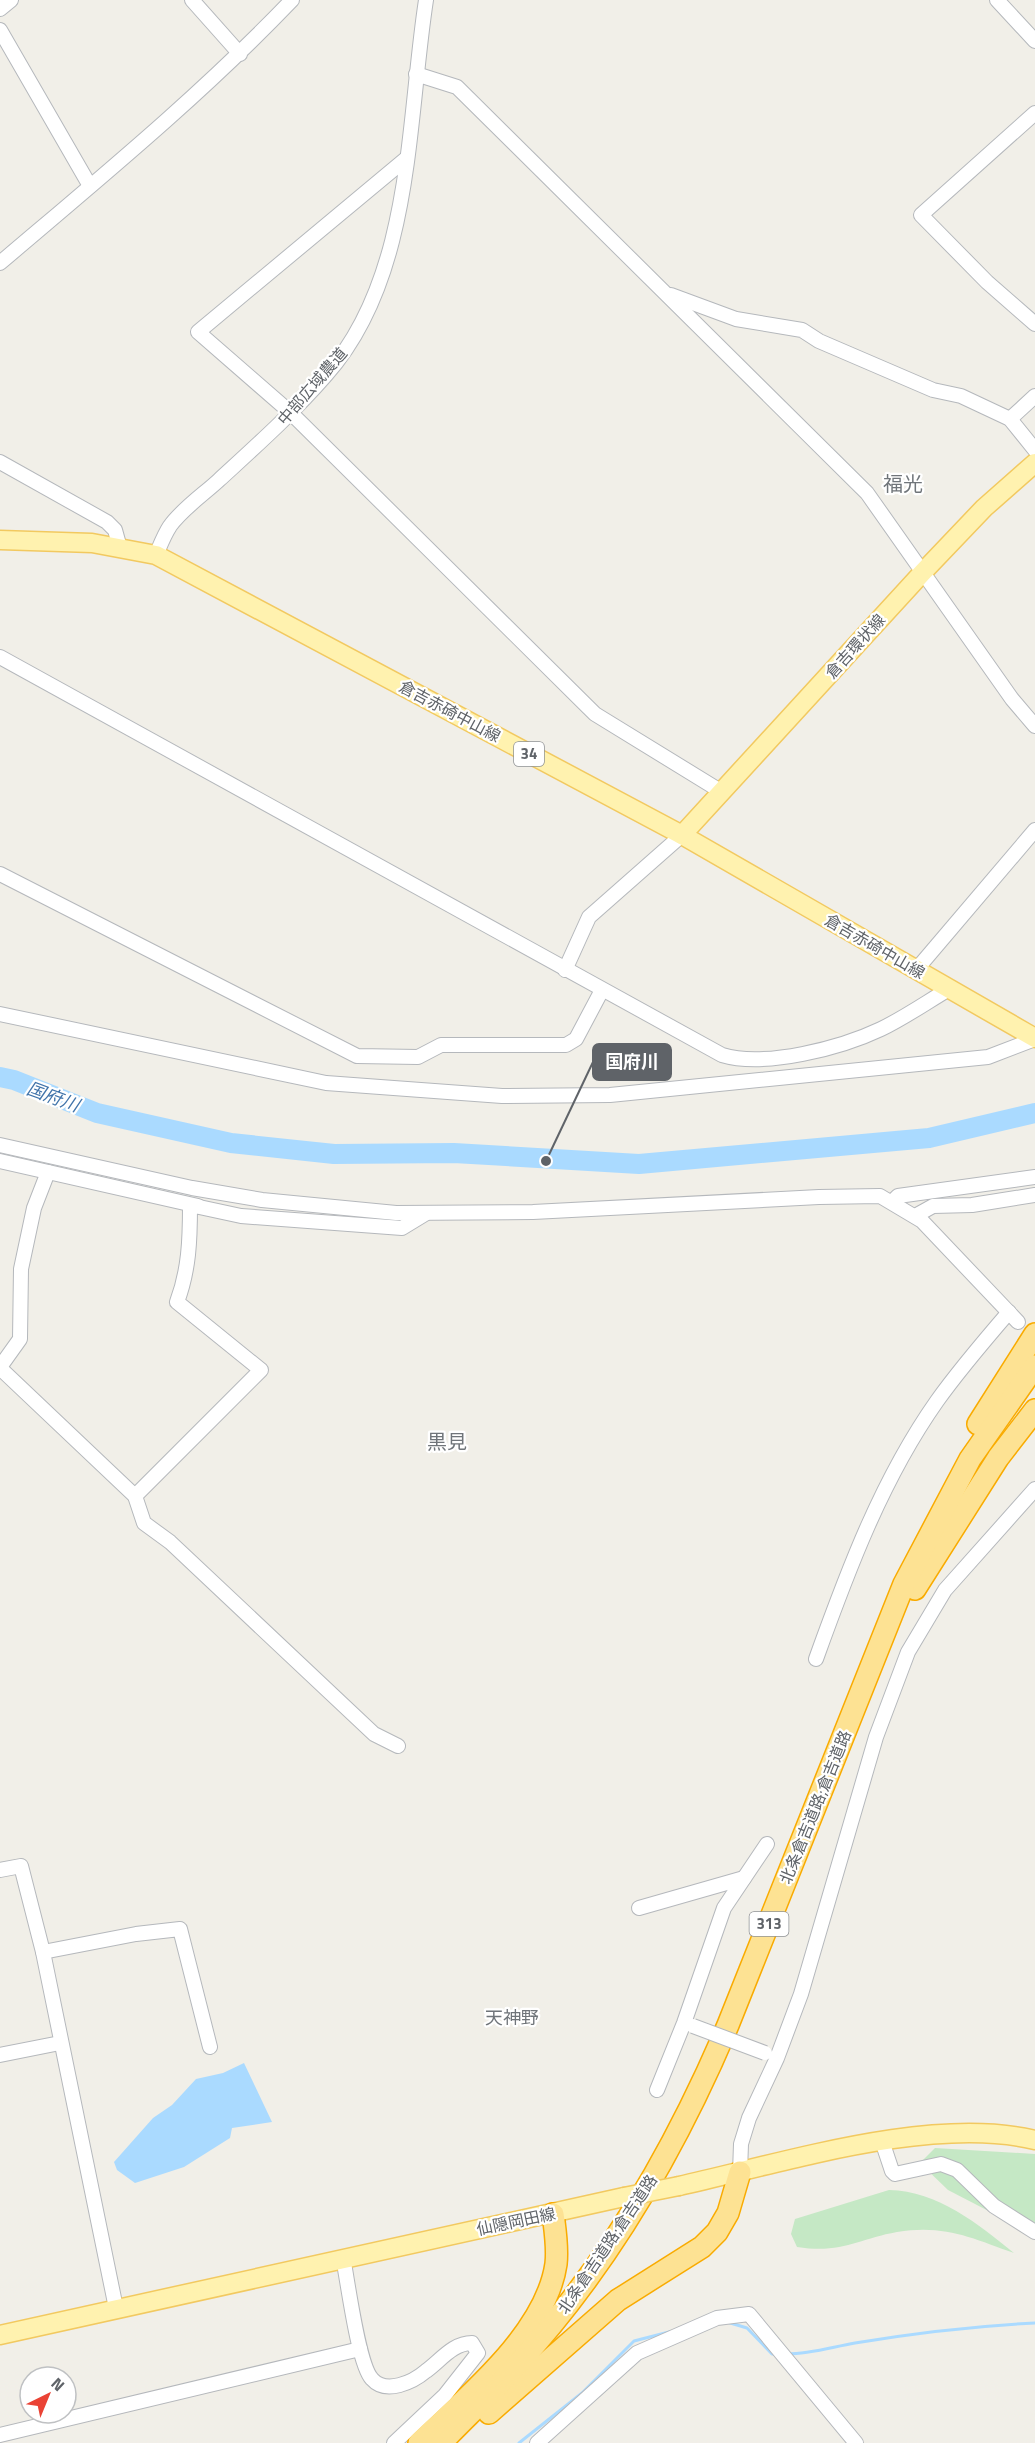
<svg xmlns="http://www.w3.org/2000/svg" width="1035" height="2443" font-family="'Titillium Web','Noto Sans JP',sans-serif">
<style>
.green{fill:#c5e8c5}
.water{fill:#aadaff}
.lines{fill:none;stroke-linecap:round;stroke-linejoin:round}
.stream{stroke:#aadaff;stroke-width:3}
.river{stroke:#aadaff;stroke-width:20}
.minor-casing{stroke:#b5b8bc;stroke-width:16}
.major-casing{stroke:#f2c960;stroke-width:21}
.highway-casing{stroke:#f9ab00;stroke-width:24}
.minor{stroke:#fff;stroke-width:14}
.major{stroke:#fff2af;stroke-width:18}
.highway{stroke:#fde293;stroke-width:21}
.minor-bridge-casing{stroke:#b5b8bc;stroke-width:16;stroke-linecap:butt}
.major-bridge-casing{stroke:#f2c960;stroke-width:21;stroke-linecap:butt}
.minor-bridge{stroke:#fff;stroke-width:14}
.major-bridge{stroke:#fff2af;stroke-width:18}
.labels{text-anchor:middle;stroke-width:4.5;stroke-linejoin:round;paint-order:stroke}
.shield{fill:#fff;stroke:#8f9295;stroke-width:1.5}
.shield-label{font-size:15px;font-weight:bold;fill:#5f6368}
.street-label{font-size:16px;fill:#5f6368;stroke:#fff}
.water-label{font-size:18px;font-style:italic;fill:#4174aa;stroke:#fff}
.neighbourhood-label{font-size:18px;fill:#70757a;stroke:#fff}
.quarter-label{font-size:20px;fill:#70757a;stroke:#fff}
.leader{fill:none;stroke:#5f6368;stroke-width:2}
.callout-dot{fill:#5f6368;stroke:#fff;stroke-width:2}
.callout{fill:#5f6368;stroke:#5f6368;stroke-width:2}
.callout-label{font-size:18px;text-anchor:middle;font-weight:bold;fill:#fff}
</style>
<rect width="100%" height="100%" fill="#f1efe8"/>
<g class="green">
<path d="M935 2148 1035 2154V2235L948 2190 920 2163Z"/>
<path d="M889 2190C938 2191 978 2224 1014 2253 972 2238 944 2224 897 2232 858 2239 842 2254 797 2247L791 2234 795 2219Z"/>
</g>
<path class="water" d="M244 2063 272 2122 232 2128 230 2138 184 2167 135 2183 117 2170 114 2162 153 2118 172 2105 196 2079 223 2073Z"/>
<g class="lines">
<g class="stream">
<path d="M727 2322 747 2328 772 2354H777"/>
<path d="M787 2354C811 2354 832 2347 855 2343 915 2333 974 2326 1035 2323"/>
<path d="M519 2443 582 2393 634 2341 669 2332"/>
</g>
<path class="river" d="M0 1077 14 1080 97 1113 231 1143 334 1154 454 1153 639 1164 929 1138 1035 1113"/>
<g class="minor-casing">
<g id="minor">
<path d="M192 0 240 54"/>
<path d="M997 0 1035 41"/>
<path d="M0 9 11 0"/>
<path d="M0 30 90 186"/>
<path d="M416 74 457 87 867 493 1012 699 1035 726"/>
<path d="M1035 113 921 215 987 282 1035 324"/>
<path d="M407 158 198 332 291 413 595 714 722 792"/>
<path d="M0 263C100 178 201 95 292 0"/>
<path d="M671 295 736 319 802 330 819 341 933 390 961 396 1010 419 1035 450"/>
<path d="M1010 419 1035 396"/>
<path d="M0 462 107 522 115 530 120 548"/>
<path d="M156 555C160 546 164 535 170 526 182 509 204 494 219 480 256 446 293 413 326 375 413 277 407 123 426 0"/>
<path d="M0 657 722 1055C765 1068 841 1048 881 1029 904 1018 927 1002 949 989"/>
<path d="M0 874 357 1056 418 1057 441 1045H566L576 1039 602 990"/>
<path d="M565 970 589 917 682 835"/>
<path d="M916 970 1035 830"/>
<path d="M0 1014 326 1083 502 1096 610 1095 988 1057 1035 1039"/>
<path d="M0 1145 192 1188 262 1200 396 1213 533 1212 819 1197 880 1196 922 1221 1018 1322"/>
<path d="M0 1161 198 1206"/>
<path d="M892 1202 898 1196 1035 1177"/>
<path d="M915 1216 933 1206 972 1205 1035 1195"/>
<path d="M0 1367 20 1339 21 1269 34 1208 48 1172"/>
<path d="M0 1368 135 1496 144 1523 170 1542 374 1734 398 1746"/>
<path d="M135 1496 261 1370 177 1302C189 1270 190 1240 190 1205L241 1216 402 1228 425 1214"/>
<path d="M816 1659C848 1570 882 1479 937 1401 959 1370 984 1341 1009 1312"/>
<path d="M0 1870 21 1866 43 1952 116 2308"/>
<path d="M639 1908 744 1878"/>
<path d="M43 1952 136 1934 180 1929 210 2047"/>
<path d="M0 2055 60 2043"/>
<path d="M657 2090 684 2023 724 1908 767 1844"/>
<path d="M882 2141 892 2171 895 2174 941 2164 957 2170 994 2206 1035 2232"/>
<path d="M740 2172 741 2144 749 2118 777 2058 801 1994 876 1737 908 1652 945 1590 1035 1489"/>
<path d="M343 2258C348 2282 358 2364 372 2379 386 2395 413 2382 426 2371 441 2360 453 2343 472 2343L478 2353 445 2395 394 2443"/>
<path d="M0 2435 360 2349"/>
<path d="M537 2443 637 2353 717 2318 749 2314 856 2443"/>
</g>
</g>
<g class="major-casing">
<g id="major">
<path d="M0 540 92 543 156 555 682 835 1035 1038"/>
<path d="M682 835 923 572 984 508 1035 463"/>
<path d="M679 2186C783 2163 932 2115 1035 2140"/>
<path d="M0 2335 624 2197"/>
</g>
</g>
<g class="highway-casing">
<g id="highway">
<path d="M978 1424 1035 1334"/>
<path d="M915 1589 998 1458 1035 1410"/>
<path d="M489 2413 618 2300 702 2247 717 2232 728 2213 740 2172"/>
<path d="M419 2443C467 2397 546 2333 556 2264 558 2247 555 2230 553 2214"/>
<path d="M441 2443C465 2418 491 2394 514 2368 607 2268 675 2150 728 2025L904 1584 970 1459 1035 1366"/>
</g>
</g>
<use href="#minor" class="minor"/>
<use href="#major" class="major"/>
<use href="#highway" class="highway"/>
<g class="minor-bridge-casing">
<path id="minor-bridge" d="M693 2026 765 2053"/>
</g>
<g class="major-bridge-casing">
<path id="major-bridge" d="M624 2197 679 2186"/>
</g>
<use href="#minor-bridge" class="minor-bridge"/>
<use href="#major-bridge" class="major-bridge"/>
</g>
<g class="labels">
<g class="shield">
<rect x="514" y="742" width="30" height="24" rx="4.5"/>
<rect x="749.5" y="1912" width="39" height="24" rx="4.5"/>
</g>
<g class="shield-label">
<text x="529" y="759">34</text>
<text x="769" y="1929">313</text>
</g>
<g class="street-label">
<text transform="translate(312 386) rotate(-49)" y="6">中部広域農道</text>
<text transform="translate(855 646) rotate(-48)" y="6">倉吉環状線</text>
<text transform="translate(450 711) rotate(28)" y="6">倉吉赤碕中山線</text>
<text transform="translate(875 946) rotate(30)" y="6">倉吉赤碕中山線</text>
<text transform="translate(815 1807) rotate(-68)" y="6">北条倉吉道路;倉吉道路</text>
<text transform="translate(516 2221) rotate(-12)" y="6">仙隠岡田線</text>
<text transform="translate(607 2244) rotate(-56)" y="6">北条倉吉道路;倉吉道路</text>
</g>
<g class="water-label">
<text transform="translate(53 1097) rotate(20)" y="6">国府川</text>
</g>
<g class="neighbourhood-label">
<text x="512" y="2024">天神野</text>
</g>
<g class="quarter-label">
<text x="903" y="491">福光</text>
<text x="447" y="1449">黒見</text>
</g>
</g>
<path class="leader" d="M546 1161L593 1062"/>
<circle class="callout-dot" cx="546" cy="1161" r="6"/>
<rect class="callout" x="593" y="1044" width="78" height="36" rx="6"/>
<g class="callout-label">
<text x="632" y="1068">国府川</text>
</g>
<g transform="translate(48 2395) rotate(43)"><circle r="28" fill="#ffffff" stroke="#bfc1c3" stroke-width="1.5"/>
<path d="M0-4.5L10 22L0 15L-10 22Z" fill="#ea4335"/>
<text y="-9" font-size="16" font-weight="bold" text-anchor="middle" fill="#5f6368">N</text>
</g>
</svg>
